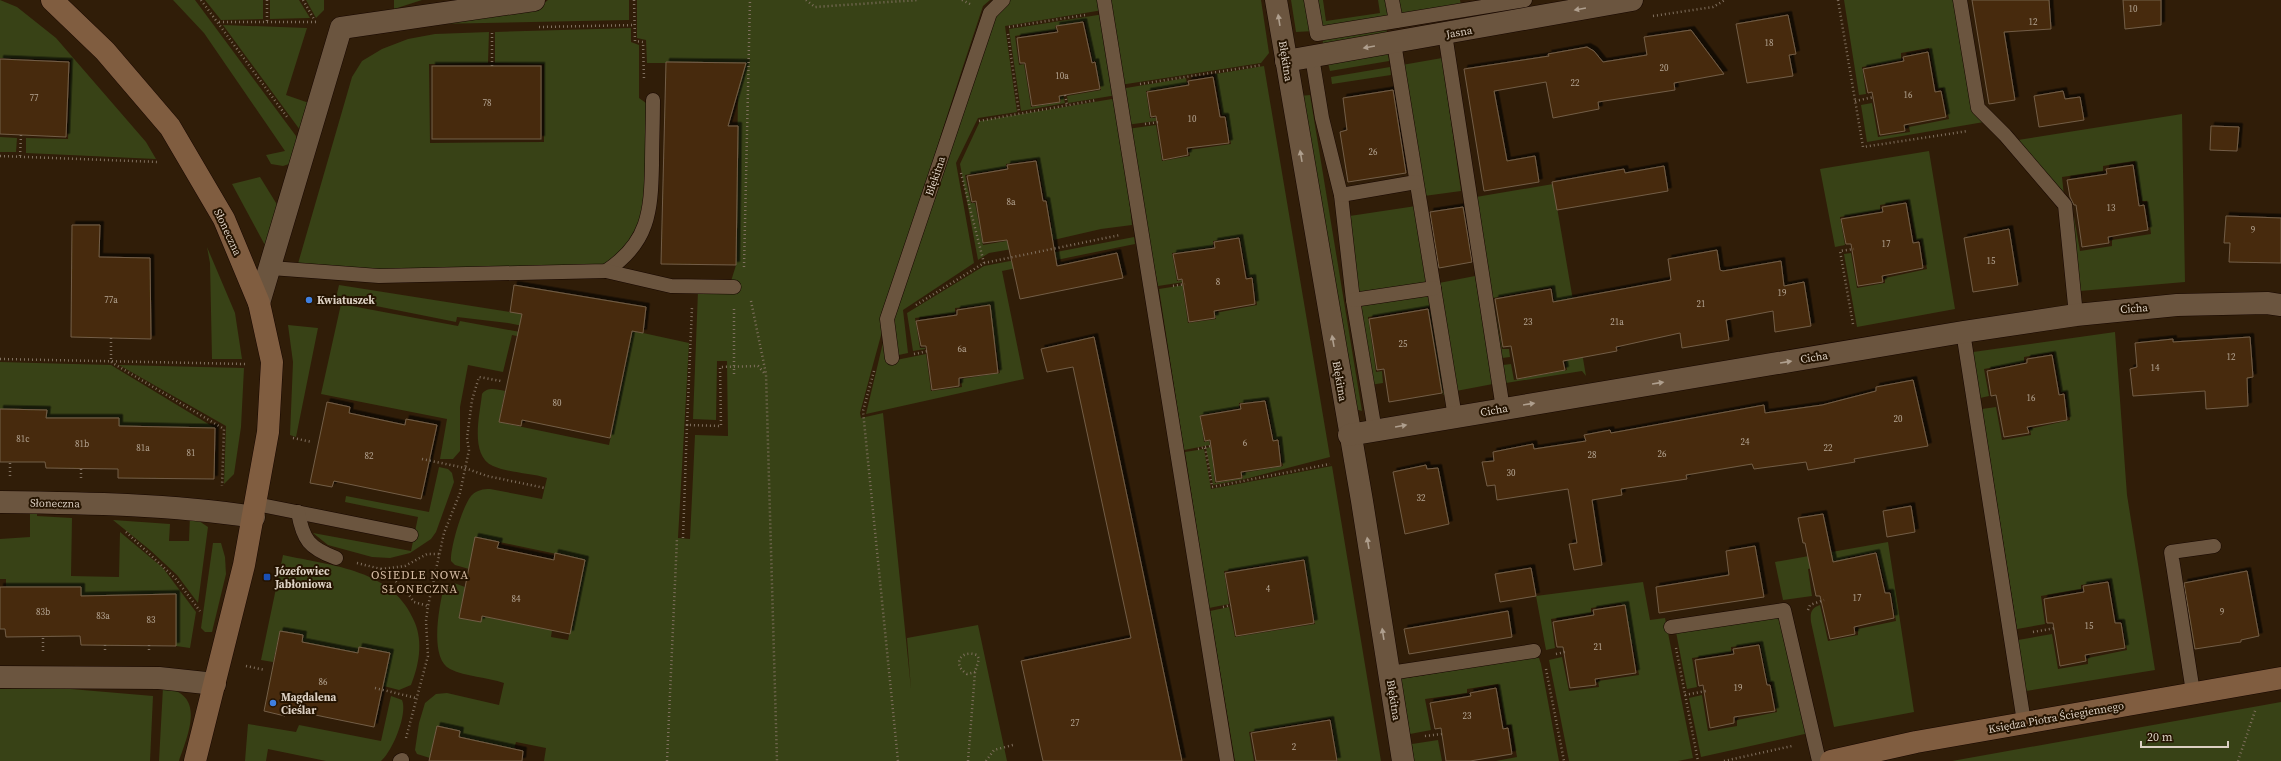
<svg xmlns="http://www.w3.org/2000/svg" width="2281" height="761" font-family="'Source Serif 4',serif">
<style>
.green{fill:#384216}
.building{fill:#462c0c;stroke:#735d47;filter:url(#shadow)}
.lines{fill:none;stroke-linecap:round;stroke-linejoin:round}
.lane-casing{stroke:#170700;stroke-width:15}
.street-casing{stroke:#170700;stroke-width:23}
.secondary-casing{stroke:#170700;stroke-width:23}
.path{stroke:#80705f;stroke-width:2.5;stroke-dasharray:1 3;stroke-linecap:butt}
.lane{stroke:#6b553f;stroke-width:14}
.street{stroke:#6b553f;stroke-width:22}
.secondary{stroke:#805d40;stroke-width:22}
.oneway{fill:#af9f8e}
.shop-dot{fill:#3f7fe0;stroke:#251401;stroke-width:1.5}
.transit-dot{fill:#1a4fb4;stroke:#251401;stroke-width:1.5}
.labels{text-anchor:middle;stroke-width:4;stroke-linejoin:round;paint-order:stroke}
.number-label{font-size:9px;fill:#b6a795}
.street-label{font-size:11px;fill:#dcd0c3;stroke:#251401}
.poi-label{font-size:11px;font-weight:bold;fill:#dcd0c3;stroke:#251401;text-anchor:start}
.neighbourhood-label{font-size:12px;letter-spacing:1px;fill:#d4bba3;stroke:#251401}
</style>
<defs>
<filter id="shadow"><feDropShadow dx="3.5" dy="-3.5" stdDeviation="0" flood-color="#0009"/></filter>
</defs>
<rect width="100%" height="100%" fill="#301d08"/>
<g class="green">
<path d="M0 0 17 7 56 38 146 142 156 159 26 153V138L68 139 71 60 0 58Z"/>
<path d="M173 0H195L296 136 299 146 292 163 283 166 271 164 266 155 285 151 204 33Z"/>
<path d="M205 0H263V19L221 20Z"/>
<path d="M270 0H299L310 18 270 19Z"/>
<path d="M306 0H324V10L316 18Z"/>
<path d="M394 0H422L394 9Z"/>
<path d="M548 0H629V20L433 24 543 4Z"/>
<path d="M637 0H990L983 6C938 140 896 276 860 413L861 418 883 413 911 689 907 638 978 625 1007 761H544L546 748 516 742 514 749 459 737 460 731 437 726 430 758 417 754 415 750 419 723 425 703 436 694 447 693 499 705 504 683C487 677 466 677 450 669 429 659 439 606 444 587L454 583 465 587 459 618 481 622 482 616 552 630 551 637 568 640 585 560 476 537 469 569 455 565 451 561C450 548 463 504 472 495 477 490 483 489 490 489L542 499 547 478C530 473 509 473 493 466 469 455 480 414 482 394 488 386 497 390 505 391L499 422 609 445 627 359 512 335 503 372 468 365 460 407V451L453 459H440L447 419 321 394 341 304 458 326 460 321 628 352 629 347 508 323 457 317 456 322 336 298 339 285 643 333 689 343 678 538 690 539 695 435 728 436 727 361H717L716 420 693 419 698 291H728L736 265 738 89 743 63H647L646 40 637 38Z"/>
<path d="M1005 0H1101L1103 10 1005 26 1017 112 978 118 956 163 974 263 903 310 908 353 894 356 889 319 992 14Z"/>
<path d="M1106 0H1261L1269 53 1261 63 1120 85Z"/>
<path d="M1291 0H1309L1314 31 1296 32Z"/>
<path d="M1313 0H1323L1326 21 1380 13 1378 0H1390L1393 20 1319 32Z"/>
<path d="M1397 0H1460L1461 6 1400 17Z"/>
<path d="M1844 0H1953L1972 110 1984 122 1867 142 1861 105 1872 103 1878 137 1910 132 1909 127 1949 119 1943 88 1938 89 1929 48 1901 53V60L1862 67 1866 94 1859 95Z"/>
<path d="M1104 14 1117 95 1068 103 1067 96 1101 90 1096 61H1093L1085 21 1055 26 1056 30 1015 36 1019 65 1024 64 1031 107 1061 102 1060 97 1063 96 1065 103 1021 111 1009 29Z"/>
<path d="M223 25 307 28 286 95 309 103 300 130Z"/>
<path d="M1386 26 1388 39 1324 50 1322 36Z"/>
<path d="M631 28V42L639 45V98L646 103 645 204 636 234 605 267 377 271 297 267 352 77 362 61 382 49 408 39 435 34 489 32 488 63 429 64 430 143 544 142V64L495 63V32Z"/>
<path d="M1388 53 1389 61 1330 71 1328 63Z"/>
<path d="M1442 58 1461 191 1424 196 1402 65Z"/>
<path d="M1264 66 1330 457 1249 478 1213 485 1206 448 1211 447 1215 483 1243 478 1242 473 1283 466 1279 439 1274 440 1267 400 1239 403V408L1200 415 1204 442 1209 441 1210 445 1184 450 1159 289 1184 285 1185 289 1183 290 1188 323 1216 319 1215 313 1257 305 1253 277H1248L1240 237 1213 241V247L1172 253 1177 281 1183 280 1184 282 1158 286 1127 129 1156 125 1162 161 1190 156 1189 150 1231 144 1226 115H1222L1215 74Z"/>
<path d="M1390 67 1391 75 1332 84 1331 77Z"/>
<path d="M1186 78 1187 84 1146 91 1150 118H1156V121L1126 125 1120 89Z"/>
<path d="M1310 95 1362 411 1355 409 1300 96Z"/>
<path d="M1118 98 1132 225 1101 229 1023 247 1020 233 1052 227 1047 199H1045L1037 159 1006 164V168L965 175 971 203H975L983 245 1012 240 1018 248 989 253 978 260 960 164 980 121Z"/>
<path d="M2182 114 2185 282 2080 291 2070 217H2074L2080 251 2112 246V240L2151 234 2147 201H2142L2135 161 2103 166V171L2062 177 2064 196 2018 140Z"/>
<path d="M0 137 17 138 16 152H0Z"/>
<path d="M1929 151 1955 309 1857 327 1844 254 1851 253 1857 288 1885 283V278L1927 269 1921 240H1916L1908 200 1880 205V210L1840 217 1845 245 1835 247 1820 169Z"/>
<path d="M260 177 281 211 267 249 232 184Z"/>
<path d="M1553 184 1586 376 1582 371 1506 383 1503 365 1511 364 1514 380 1567 370 1552 287 1493 298 1502 349H1509L1510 357 1502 358 1476 197Z"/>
<path d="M1416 206 1428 284 1356 294 1343 217Z"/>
<path d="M1134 237 1135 244 1002 271 1024 379 866 414 886 330 891 361 926 354 931 391 962 387 961 379 1000 373 996 344H992L984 305 955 308V313L915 318 920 348H925V349L913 351 907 313 984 266Z"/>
<path d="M207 247 235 313 242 359H212L210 263Z"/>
<path d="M1475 276 1493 384 1456 391 1439 283Z"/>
<path d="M1431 292 1448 394 1443 395 1429 307 1368 317 1376 372 1382 371 1383 383 1370 385 1357 304Z"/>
<path d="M288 325 318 328 296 437 290 435 293 362Z"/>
<path d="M2115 332 2127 495 2155 670 2026 691 2018 640 2052 634 2058 669 2088 664V658L2127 650 2122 620H2117L2110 580 2081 585V589L2041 596 2045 624 2017 629 1982 409 1996 407 2002 440 2031 435 2030 429 2070 420 2066 392H2061L2054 352 2024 357V362L1984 369 1989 396 1980 398 1973 352Z"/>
<path d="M0 362 111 365 215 428 119 426 118 418H46L47 410 0 409Z"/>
<path d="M119 365 244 368 241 427 234 474 224 484 226 426Z"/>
<path d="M1204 449 1211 489 1332 466 1381 761H1338L1331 718 1249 732 1254 761H1235L1210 611 1229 607 1235 637 1315 624 1305 559 1224 571 1229 604 1209 608 1185 452Z"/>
<path d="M439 467 448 469 452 473 454 482 436 532 431 539 410 553 390 558 372 557 328 545 313 533 411 551 418 517 345 502 346 496 429 512Z"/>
<path d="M30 506H37V516L72 518 71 576 119 577 120 532 163 568 196 612 190 648 176 646V594L81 596V587H6V579H0V539L30 537Z"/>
<path d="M190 515 208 527 198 603 177 575 150 550 113 520 170 524 169 541H189Z"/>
<path d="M1888 542 1914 712 1834 727 1811 622C1810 613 1811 608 1820 605L1828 641 1858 635V629L1896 621 1891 590H1887L1877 552 1848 557 1849 561 1808 569 1812 596 1783 600 1775 562Z"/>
<path d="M213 543H221L225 557 226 574 212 632H205L201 628Z"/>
<path d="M283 555C332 566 394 569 415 623 423 643 419 665 411 685L399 690 376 684 389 653 359 647 358 653 302 642 303 635 280 631 273 662 261 660Z"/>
<path d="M1643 582 1650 620 1665 618 1693 758 1678 761H1569L1549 660 1562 657 1569 691 1599 687 1598 681 1639 675 1633 644H1629L1621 603 1591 608V613L1551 619 1555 648 1546 650 1536 596Z"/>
<path d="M1781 614 1809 733 1701 757 1689 698 1702 695 1708 731 1737 726V720L1777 712 1772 682H1768L1760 643 1731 647V652L1692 658 1697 687 1687 689 1676 632Z"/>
<path d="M1533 657 1539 658 1541 664 1559 761H1496L1517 757 1511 725H1506L1498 684 1467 689V693L1425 699 1431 730 1410 734 1401 679Z"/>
<path d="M163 687C206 694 189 732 179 761H159Z"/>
<path d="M59 688 153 696 150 761H0V689Z"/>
<path d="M391 696 402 700C408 714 392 752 381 761H326L268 749 266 761H245L248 724 296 732 299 725 381 741Z"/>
<path d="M2281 702V761H1952Z"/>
<path d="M1438 740 1442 761H1414L1412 744Z"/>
</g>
<g class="building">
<path d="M1972 0H2049L2051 29 2004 32 2015 100 1989 104Z"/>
<path d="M2123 0H2161V25L2125 29Z"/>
<path d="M1788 15 1796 54 1789 55 1793 76 1747 83 1736 24Z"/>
<path d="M1083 22 1092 63 1095 62 1100 89 1059 96 1060 102 1032 106 1025 63H1020L1017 38 1058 32 1056 26Z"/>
<path d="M1691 30 1724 74 1674 83 1675 90 1598 102 1599 109 1553 118 1546 82 1494 91 1507 161 1535 156 1539 182 1484 191 1464 69 1549 56 1548 54 1587 47 1594 51 1603 62 1647 55 1644 37Z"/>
<path d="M1928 52 1935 92 1941 91 1946 117 1904 125 1905 131 1880 135 1872 92 1868 93 1863 69 1904 61 1903 57Z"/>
<path d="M0 59 69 62 66 137 0 134Z"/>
<path d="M666 62 746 63 728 126H738L736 265 661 264Z"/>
<rect x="432" y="66" width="109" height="73"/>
<path d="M1213 77 1220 117H1225L1229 143 1187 148 1188 155 1163 160 1156 116 1151 117 1147 92 1189 85 1188 81Z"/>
<path d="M1393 90 1406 173 1348 182 1340 132 1347 130 1343 98Z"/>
<path d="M2063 91 2065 99 2080 97 2084 120 2039 127 2034 96Z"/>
<path d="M2211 126 2239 127 2237 151 2210 150Z"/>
<path d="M1036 161 1043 201H1046L1057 266 1117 253 1123 278 1020 299 1007 240 983 243 976 201 972 202 967 176 1008 169 1007 165Z"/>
<path d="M2133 165 2139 206 2144 205 2148 230 2108 237 2109 243 2082 247 2076 205H2074L2070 197 2067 180 2107 174 2106 169Z"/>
<path d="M1664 166 1668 191 1557 210 1552 182 1624 169 1625 173Z"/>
<path d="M1906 203 1913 243 1919 242 1923 268 1882 276 1883 282 1858 286 1851 244H1846L1841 219 1883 212 1882 207Z"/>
<path d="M1463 207 1472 262 1439 268 1430 212Z"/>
<path d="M2226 216 2281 218V263L2229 262 2230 243H2224Z"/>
<path d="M72 225H100L99 257 150 258 151 339 71 337Z"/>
<path d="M2009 229 2018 285 1973 292 1964 238Z"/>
<path d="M1239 238 1246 279 1252 278 1255 304 1214 311 1215 318 1189 322 1182 279 1178 280 1173 254 1215 248 1214 242Z"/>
<path d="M1717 250 1720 270 1723 271 1781 261 1784 286 1804 282 1811 326 1775 332 1773 311 1726 320 1729 340 1682 348 1680 333 1616 347 1617 351 1563 361 1565 370 1517 379 1511 346 1503 347 1495 299 1551 289 1553 302 1671 280 1668 259Z"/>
<path d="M514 285 646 307 643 333 632 331 610 438 522 420 521 426 499 422 522 314 510 312Z"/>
<path d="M990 305 998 373 959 378V386L932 390 926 346H921L916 321 957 315V310Z"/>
<path d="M1428 309 1442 393 1389 402 1384 369 1377 370 1369 319Z"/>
<path d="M1094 337 1163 669 1182 761H1043L1021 661 1131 638 1073 367 1047 372 1041 349Z"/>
<path d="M2250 337 2253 377 2247 378 2248 406 2206 409 2205 391 2133 396 2130 369 2137 367 2135 343 2173 339V342Z"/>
<path d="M2052 355 2059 395 2064 394 2067 420 2027 427 2029 433 2004 437 1996 395 1991 396 1987 371 2027 363V359Z"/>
<path d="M1913 380 1928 446 1854 459 1855 462 1808 470 1806 462 1754 469 1752 464 1686 475 1687 479 1621 489 1622 495 1592 500 1602 565 1574 570 1569 544 1577 543 1568 489 1497 500 1495 485 1487 486 1482 462 1494 461 1493 452 1533 444 1534 449 1586 441 1584 435 1610 430 1611 433 1764 405 1765 413 1822 405 1876 391V387Z"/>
<path d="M1265 401 1273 441 1278 440 1281 466 1241 472 1242 478 1216 482 1210 440 1205 441 1200 416 1241 409 1240 404Z"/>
<path d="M327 402 350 407 349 413 405 425 406 419 437 425 421 499 334 481 332 487 310 483Z"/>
<path d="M0 409 47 410 46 418H119V426L215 428 214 479 118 478V469L46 468 45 462H0Z"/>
<path d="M1426 465 1427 469 1438 468 1449 524 1405 534 1393 472Z"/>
<path d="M1911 506 1915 532 1887 537 1883 511Z"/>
<path d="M1823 514 1833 562 1876 553 1885 593H1890L1894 618 1854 627 1855 634 1830 639 1820 596H1816L1805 543H1803L1798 518Z"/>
<path d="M475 537 499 542 497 548 554 560 555 553 585 560 570 634 482 616 481 622 459 618Z"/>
<path d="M1755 546 1764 597 1659 613 1656 587 1729 575 1726 551Z"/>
<path d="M1304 560 1314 623 1236 636 1225 573Z"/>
<path d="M1531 568 1536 596 1500 602 1495 574Z"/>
<path d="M2247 571 2259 636 2241 640V642L2195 649 2184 583Z"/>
<path d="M2108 582 2115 623H2121L2125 648 2085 655 2086 661 2060 666 2053 623H2047L2044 599 2084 592 2083 586Z"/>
<path d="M0 587H81V596L176 594V646L81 645 80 636 6 637 5 629H0Z"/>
<path d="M1625 605 1636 673 1595 679 1596 685 1570 688 1563 647H1557L1553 622 1594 615 1593 610Z"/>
<path d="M1508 611 1512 637 1409 654 1404 629Z"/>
<path d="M280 631 303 635 302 642 358 653 359 647 390 653 374 727 286 709 285 716 264 711Z"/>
<path d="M1759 645 1767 685H1770L1775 711 1734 717V723L1710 728 1703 685 1699 686 1695 660 1734 654 1733 649Z"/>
<path d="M1496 688 1503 729 1508 728 1512 754 1470 761H1446L1441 728 1435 729 1430 703 1471 696 1470 693Z"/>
<path d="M1330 720 1337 761H1256L1251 733Z"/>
<path d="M437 726 460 731 459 737 523 751 522 761H429Z"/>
</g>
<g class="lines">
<g class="lane-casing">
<g id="lane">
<path d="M1104 0 1227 761"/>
<path d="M1311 0 1317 34 1525 0"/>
<path d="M1392 0 1396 21"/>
<path d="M1960 0 1978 108 2005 135 2065 205 2076 315"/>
<path d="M1445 34 1503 409"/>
<path d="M1394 43 1455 417"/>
<path d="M1312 57 1322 118 1341 195 1353 300 1375 431"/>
<path d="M1341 195 1416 182"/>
<path d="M271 268 379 276 606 271C649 243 651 211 652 165 652 143 653 122 653 100"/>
<path d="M606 271 671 286 734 287"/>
<path d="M1353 300 1434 288"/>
<path d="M1963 332 2024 722"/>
<path d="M892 358 887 319 990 13 1003 0"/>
<path d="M256 504 411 535"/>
<path d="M298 512C303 540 309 548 336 558"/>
<path d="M1671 627 1784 610 1819 761"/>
<path d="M1390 673 1534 651"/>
<path d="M2193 692 2171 552 2214 546"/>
<path d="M400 761 402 760"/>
</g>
</g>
<g class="street-casing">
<g id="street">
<path d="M1276 0 1362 501 1403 761"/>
<path d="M1286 61 1632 0"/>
<path d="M259 303 341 28 534 0"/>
<path d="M1349 435 1963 332 2076 315 2177 305 2267 303 2281 305"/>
<path d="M0 502C85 503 170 504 254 517"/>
<path d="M0 677 159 678 215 684"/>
</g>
</g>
<g class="secondary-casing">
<g id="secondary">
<path d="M52 0 105 51 170 127 224 219 259 303 272 362 268 432 244 565 195 761"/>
<path d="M1831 761 1916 742 2281 678"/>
</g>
</g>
<g class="path">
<path d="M201 0 287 117"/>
<path d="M267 0V22"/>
<path d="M303 0 315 21"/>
<path d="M634 0 635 41 643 42 644 79"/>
<path d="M806 0 815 7 918 0"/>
<path d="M962 0 970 4"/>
<path d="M1838 0 1863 147 1968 131"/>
<path d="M1653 16 1713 7 1725 0"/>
<path d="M219 22H316"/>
<path d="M539 27 635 25"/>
<path d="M1009 27 1085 15"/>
<path d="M1008 34 1019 113"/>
<path d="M492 66V32"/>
<path d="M1140 84 1262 65"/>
<path d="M1065 95 1067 105"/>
<path d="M1855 101 1874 97"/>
<path d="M979 121 1097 100"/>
<path d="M1145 124 1159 122"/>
<path d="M0 156 159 162"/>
<path d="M20 156 21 135"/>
<path d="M961 173 984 263"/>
<path d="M744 267 750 0"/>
<path d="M1173 286 1185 284"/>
<path d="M751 301 766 374 777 761"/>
<path d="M916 305 984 263 1120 235"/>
<path d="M734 309V374"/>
<path d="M1853 324 1840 251 1854 249"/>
<path d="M111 338V362L224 429 222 486"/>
<path d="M914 354 928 351"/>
<path d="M0 359 245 364"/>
<path d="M874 371 863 411 898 761"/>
<path d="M687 425 692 307"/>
<path d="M293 438 312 442"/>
<path d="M1205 447 1211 446"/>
<path d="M1198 449 1205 447 1212 487 1330 464"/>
<path d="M422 459 465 468 487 476 545 488"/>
<path d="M10 476V462"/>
<path d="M81 478V468"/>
<path d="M126 532 175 578 200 611"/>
<path d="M683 538 687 425 721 426 720 367 758 366 765 374"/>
<path d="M357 563 381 569 404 588 414 602 428 606"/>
<path d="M381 569 405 566 427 554H439"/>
<path d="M436 572 460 577"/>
<path d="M1223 607 1231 605"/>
<path d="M1808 610 1810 605 1824 600"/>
<path d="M2033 632 2056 628"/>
<path d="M105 645V653"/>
<path d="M149 645V653"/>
<path d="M1676 648 1698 761"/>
<path d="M43 651V637"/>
<path d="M1556 654 1565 652"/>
<path d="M246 666 265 670"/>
<path d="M1546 669 1564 761"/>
<path d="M375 688 416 698"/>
<path d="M1685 695 1706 691"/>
<path d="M1425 736 1442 734"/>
<path d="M406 738 428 656 426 621 428 606 444 533 460 493 469 450 467 438 472 400 479 377 501 381"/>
<path d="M667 761 677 538"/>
<path d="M968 761 975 672 979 659 977 655C960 649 952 665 967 674L975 672"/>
<path d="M986 761 994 750 1013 745"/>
<path d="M1724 761 1792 746"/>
<path d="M2238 761 2256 708"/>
</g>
<use href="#lane" class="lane"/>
<use href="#street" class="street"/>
<use href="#secondary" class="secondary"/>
</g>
<defs><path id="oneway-solid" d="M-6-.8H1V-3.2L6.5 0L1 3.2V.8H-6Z"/></defs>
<g class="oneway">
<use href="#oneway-solid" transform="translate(1580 9) rotate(170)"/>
<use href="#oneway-solid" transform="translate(1279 20) rotate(-99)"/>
<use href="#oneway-solid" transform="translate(1369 47) rotate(170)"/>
<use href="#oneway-solid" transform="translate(1301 156) rotate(-100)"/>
<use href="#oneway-solid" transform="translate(1333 341) rotate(-100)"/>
<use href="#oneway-solid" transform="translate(1786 362) rotate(-9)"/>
<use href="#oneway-solid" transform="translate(1658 383) rotate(-9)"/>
<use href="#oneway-solid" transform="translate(1529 404) rotate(-9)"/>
<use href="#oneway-solid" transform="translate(1401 426) rotate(-10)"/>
<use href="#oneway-solid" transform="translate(1368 543) rotate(-99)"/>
<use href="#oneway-solid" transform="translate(1383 634) rotate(-99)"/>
</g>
<g class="shop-dot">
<circle cx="309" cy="300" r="4"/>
<circle cx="273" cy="703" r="4"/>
</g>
<rect class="transit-dot" x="263" y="573" width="8" height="8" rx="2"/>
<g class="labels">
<g class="number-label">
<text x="2133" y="12">10</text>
<text x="2033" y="25">12</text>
<text x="1769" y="46">18</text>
<text x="1664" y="71">20</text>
<text x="1062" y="79">10a</text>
<text x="1575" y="86">22</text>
<text x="1908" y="98">16</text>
<text x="34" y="101">77</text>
<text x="487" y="106">78</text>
<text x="1192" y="122">10</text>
<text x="1373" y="155">26</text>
<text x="1011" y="205">8a</text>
<text x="2111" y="211">13</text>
<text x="2253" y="233">9</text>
<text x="1886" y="247">17</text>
<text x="1991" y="264">15</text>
<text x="1218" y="285">8</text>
<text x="1782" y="296">19</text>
<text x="111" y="303">77a</text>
<text x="1701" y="307">21</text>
<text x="1528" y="325">23</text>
<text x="1617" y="325">21a</text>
<text x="1403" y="347">25</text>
<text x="962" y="352">6a</text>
<text x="2231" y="360">12</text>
<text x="2155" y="371">14</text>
<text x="2031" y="401">16</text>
<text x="557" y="406">80</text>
<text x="1898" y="422">20</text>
<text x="23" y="442">81c</text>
<text x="1745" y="445">24</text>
<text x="1245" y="446">6</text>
<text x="82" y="447">81b</text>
<text x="143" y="451">81a</text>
<text x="1828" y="451">22</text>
<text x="191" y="456">81</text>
<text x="1662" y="457">26</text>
<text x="1592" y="458">28</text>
<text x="369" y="459">82</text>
<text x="1511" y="476">30</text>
<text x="1421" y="501">32</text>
<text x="1268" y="592">4</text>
<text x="1857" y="601">17</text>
<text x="516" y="602">84</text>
<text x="43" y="615">83b</text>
<text x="2222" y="615">9</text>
<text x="103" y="619">83a</text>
<text x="151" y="623">83</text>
<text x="2089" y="629">15</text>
<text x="1598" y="650">21</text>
<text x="323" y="685">86</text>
<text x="1738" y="691">19</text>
<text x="1467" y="719">23</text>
<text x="1075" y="726">27</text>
<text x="1294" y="750">2</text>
</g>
<g class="street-label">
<text transform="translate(1459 32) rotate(-10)" y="4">Jasna</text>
<text transform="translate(1286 61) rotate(81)" y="4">Błękitna</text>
<text transform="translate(935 176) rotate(-71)" y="4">Błękitna</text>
<text transform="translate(228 232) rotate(65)" y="4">Słoneczna</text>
<text transform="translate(2134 308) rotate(-4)" y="4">Cicha</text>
<text transform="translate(1814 357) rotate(-9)" y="4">Cicha</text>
<text transform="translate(1340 381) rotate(80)" y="4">Błękitna</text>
<text transform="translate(1494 410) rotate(-10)" y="4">Cicha</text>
<text transform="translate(55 503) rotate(1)" y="4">Słoneczna</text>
<text transform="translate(1394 700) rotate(81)" y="4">Błękitna</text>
<text transform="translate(2056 717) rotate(-10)" y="4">Księdza Piotra Ściegiennego</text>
</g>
<g class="poi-label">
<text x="317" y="304">Kwiatuszek</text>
<text x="275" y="575">Józefowiec<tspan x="275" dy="13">Jabłoniowa</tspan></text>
<text x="281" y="701">Magdalena<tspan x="281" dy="13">Cieślar</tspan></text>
</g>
<g class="neighbourhood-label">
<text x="420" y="579">OSIEDLE NOWA<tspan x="420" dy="14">SŁONECZNA</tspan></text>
</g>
</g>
<path d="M2141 741v6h87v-6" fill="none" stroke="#dcd0c3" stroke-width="2"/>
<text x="2147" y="741" font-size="12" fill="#dcd0c3" stroke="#251401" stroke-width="3" paint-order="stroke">20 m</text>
</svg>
